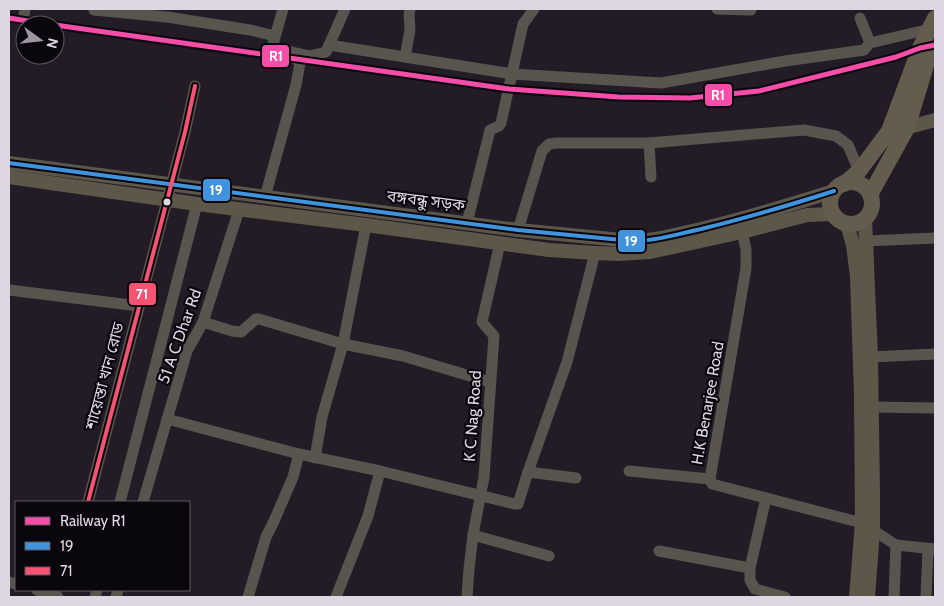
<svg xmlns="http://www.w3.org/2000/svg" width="944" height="606" font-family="Cabin,'Noto Sans Bengali',sans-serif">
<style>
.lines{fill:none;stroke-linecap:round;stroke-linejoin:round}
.minor{stroke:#5a544f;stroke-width:11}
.major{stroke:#5d574a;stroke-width:14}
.highway{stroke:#645d4e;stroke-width:16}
.bus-1-casing{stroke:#0a060d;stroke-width:8}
.bus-2-casing{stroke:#0a060d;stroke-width:8}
.bus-1{stroke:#4094de;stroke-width:4}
.bus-2{stroke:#f65372;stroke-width:4}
.rail-1-casing{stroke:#0a060d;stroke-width:9}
.rail-1{stroke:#f54da8;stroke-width:5}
.bus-dot{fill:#ded6e3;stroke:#0a060d;stroke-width:2}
.labels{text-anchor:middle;stroke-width:4.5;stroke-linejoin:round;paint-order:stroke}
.street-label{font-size:16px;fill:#ded6e3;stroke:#0a060d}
.line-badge{stroke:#0a060d;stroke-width:2}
.badge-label{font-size:14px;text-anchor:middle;font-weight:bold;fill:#fff}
</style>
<rect width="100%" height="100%" fill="#231c26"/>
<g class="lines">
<g class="minor">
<path d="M283 9 273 44 274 48 310 56 326 52 345 9"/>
<path d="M717 9 751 10V9"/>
<path d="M94 10 167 17 250 30 275 36"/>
<path d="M860 18 870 43"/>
<path d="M23 20 25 9"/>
<path d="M329 45 512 74 661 83 785 61 864 50 870 43 930 29"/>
<path d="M405 57 410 30 409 15 410 9"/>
<path d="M649 143 651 177"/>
<path d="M265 197 296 85 300 63 287 51"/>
<path d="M467 223 490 130 499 126 501 123 523 24 534 9"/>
<path d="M518 230 542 151 549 144 557 143H649L804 130 836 136 848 145 859 171"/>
<path d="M742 232 746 249V268L710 479 712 484 862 523 896 545 935 549"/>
<path d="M866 241 935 238"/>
<path d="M9 290 139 306"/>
<path d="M203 322 232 331 241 332 256 319H259L343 344 403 356 490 382"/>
<path d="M871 357 935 354"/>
<path d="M872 407 935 408"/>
<path d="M167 419 299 454 380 471 515 504H518L528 472 567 362 595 253"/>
<path d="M315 458 322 417 343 344 366 225"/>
<path d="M629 471 710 479"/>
<path d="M528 472 576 478"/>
<path d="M766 498 750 568V580L755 589 785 597"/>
<path d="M88 502 185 132 195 86"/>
<path d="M120 502 197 204"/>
<path d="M143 502 187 351 203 322 239 210"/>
<path d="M473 535 549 556"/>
<path d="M659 551 750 568"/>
<path d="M9 582 16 584"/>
<path d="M37 590 58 597"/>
<path d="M95 597 97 590"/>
<path d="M116 597 118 590"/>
<path d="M248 597 266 537 274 521 293 477 299 454"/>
<path d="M336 597 368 516 380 471"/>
<path d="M467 597 469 569 473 535 484 477 494 336 482 322 500 243"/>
<path d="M894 597 896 545"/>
<path d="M926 597 928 549"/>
</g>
<g class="major">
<path d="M898 130 935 120"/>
<path d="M9 163 518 230 632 241C656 241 678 234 701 229 746 218 790 205 834 191"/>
<path d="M9 177 197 204 366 225 549 250 595 253 618 254 650 252 742 232 807 215 832 214"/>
<path d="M865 218 871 357 873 494V531L868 597"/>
<path d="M847 224 853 245 857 276 861 395 862 523 856 597"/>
</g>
<g class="highway">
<circle cx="851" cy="203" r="21"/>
<path d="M844 184 859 171 889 131 920 48 935 18"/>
<path d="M870 195 907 128 931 49"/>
</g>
<g class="bus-1-casing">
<path id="bus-1" d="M9 163 518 230 632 241C656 241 678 234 701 229 746 218 790 205 834 191"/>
</g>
<g class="bus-2-casing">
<path id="bus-2" d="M88 502 185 132 195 86"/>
</g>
<use href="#bus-1" class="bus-1"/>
<use href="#bus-2" class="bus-2"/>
<g class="rail-1-casing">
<g id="rail-1">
<path d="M9 18 53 25"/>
<path d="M55 25 509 89 619 97 690 98 759 91 896 57 920 48 935 45"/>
</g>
</g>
<use href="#rail-1" class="rail-1"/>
</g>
<circle class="bus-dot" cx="167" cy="202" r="4.5"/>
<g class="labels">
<g class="street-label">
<text transform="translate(426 200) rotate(7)" y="6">বঙ্গবন্ধু সড়ক</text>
<text transform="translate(179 336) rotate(-70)" y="6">51 A C Dhar Rd</text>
<text transform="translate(104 376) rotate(-75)" y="6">শায়েস্তা খান রোড</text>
<text transform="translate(707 403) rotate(-80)" y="6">H.K Benarjee Road</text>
<text transform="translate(472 416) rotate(-86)" y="6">K C Nag Road</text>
</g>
</g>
<g class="line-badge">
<rect x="261" y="44" width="29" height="24" rx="5" fill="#f54da8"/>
<rect x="704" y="83" width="29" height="24" rx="5" fill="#f54da8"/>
<rect x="202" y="178" width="29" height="24" rx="5" fill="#4094de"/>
<rect x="617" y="229" width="29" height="24" rx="5" fill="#4094de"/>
<rect x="128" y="282" width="29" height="24" rx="5" fill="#f65372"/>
</g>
<g class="badge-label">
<text x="276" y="61">R1</text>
<text x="718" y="100">R1</text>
<text x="216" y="195">19</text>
<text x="631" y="246">19</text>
<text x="142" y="299">71</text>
</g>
<rect width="944" height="606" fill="none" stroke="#ded6e3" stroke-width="20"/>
<rect x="15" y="501" width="175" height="90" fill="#0a060d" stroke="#5f5963"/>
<rect x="25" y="517" width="25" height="8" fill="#f54da8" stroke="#5f5963"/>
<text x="60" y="526" font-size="15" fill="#ded6e3">Railway R1</text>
<rect x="25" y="542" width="25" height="8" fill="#4094de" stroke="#5f5963"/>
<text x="60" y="551" font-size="15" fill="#ded6e3">19</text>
<rect x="25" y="567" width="25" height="8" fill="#f65372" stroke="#5f5963"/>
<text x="60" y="576" font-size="15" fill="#ded6e3">71</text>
<g transform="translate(40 40) rotate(105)"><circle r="24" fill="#0a060d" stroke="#5f5963"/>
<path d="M0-4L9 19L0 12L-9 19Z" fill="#9d95a1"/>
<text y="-8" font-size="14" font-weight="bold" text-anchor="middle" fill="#ded6e3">N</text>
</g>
</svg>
